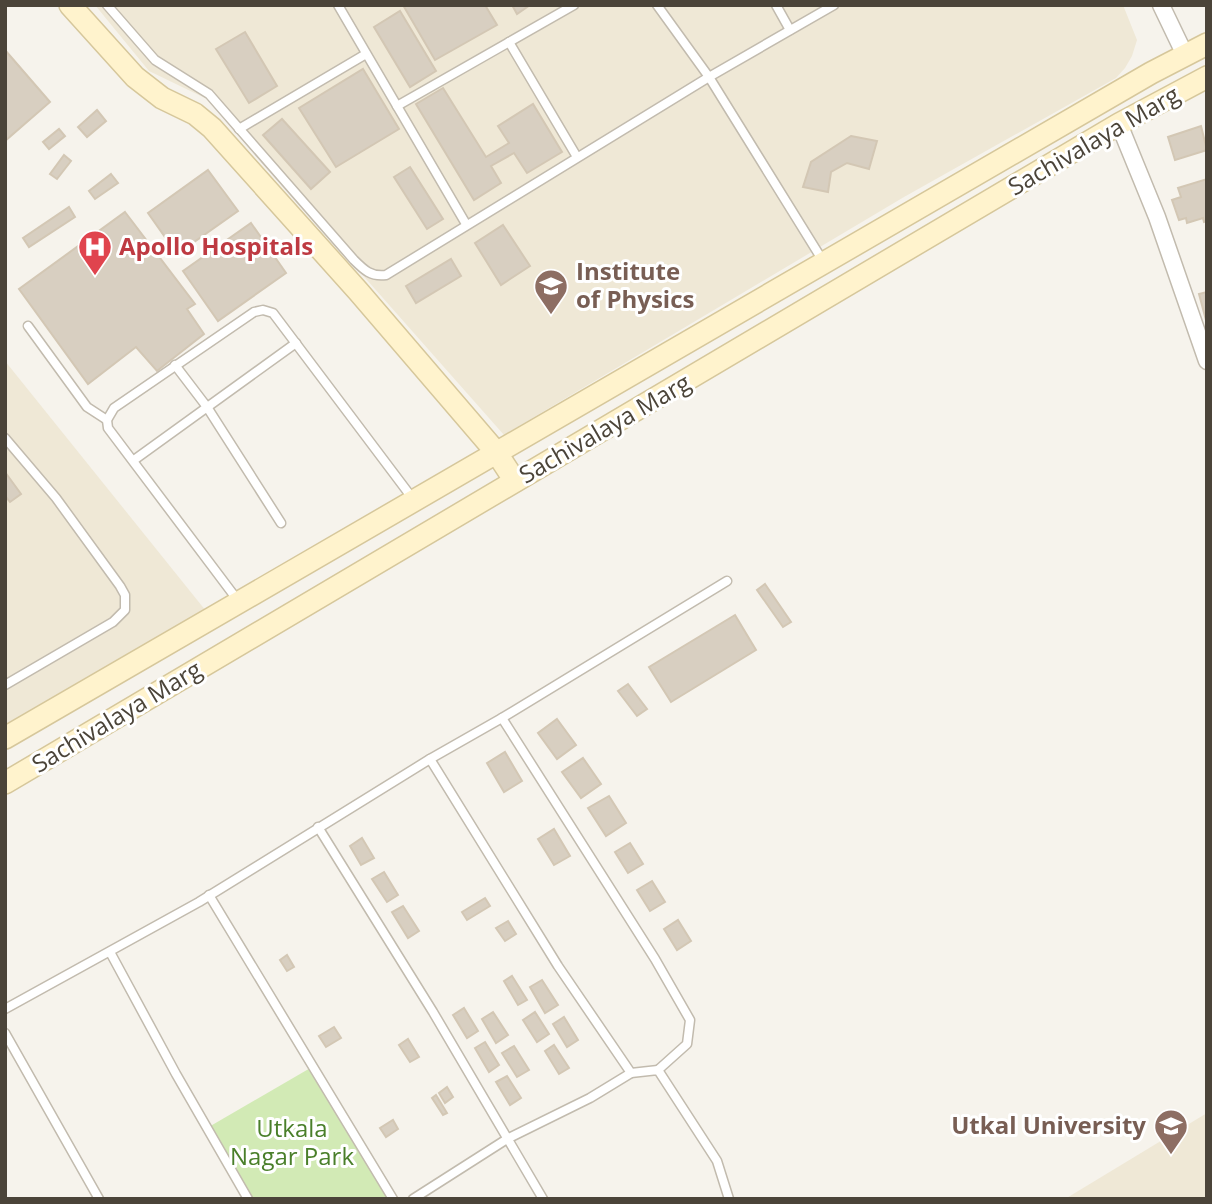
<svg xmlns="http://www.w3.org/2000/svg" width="1212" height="1204" font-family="'Open Sans',sans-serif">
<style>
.education{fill:#efe8d6}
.green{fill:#d2eab5}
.building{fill:#d8cfc1;stroke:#d3c7b4;stroke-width:2}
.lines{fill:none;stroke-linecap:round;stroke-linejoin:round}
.lane-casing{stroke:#c2bbae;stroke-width:11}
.street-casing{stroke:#c2bbae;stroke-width:19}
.secondary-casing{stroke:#d6c79b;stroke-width:24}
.lane{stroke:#fff;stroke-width:8}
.street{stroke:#fff;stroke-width:16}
.secondary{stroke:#fff3cd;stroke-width:21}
.labels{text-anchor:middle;stroke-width:6;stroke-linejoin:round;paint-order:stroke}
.street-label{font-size:24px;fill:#4b4439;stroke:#fff}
.health-label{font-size:24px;font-weight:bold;fill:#be3a42;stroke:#fff;text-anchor:start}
.education-label{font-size:24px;font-weight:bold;fill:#785e54;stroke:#fff;text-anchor:start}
.park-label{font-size:24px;fill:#4a7f2a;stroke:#fff}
</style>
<rect width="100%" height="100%" fill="#f6f3ec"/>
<g class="education">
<path d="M95 5H1123L1137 40 1132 56 1125 68 1116 78 904 197 504 435 207 99 149 71Z"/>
<path d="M5 361 210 616 5 734Z"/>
<path d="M1207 1113V1199H1065Z"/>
</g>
<path class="green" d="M312 1067 392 1199H248L207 1128Z"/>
<g class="building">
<path d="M403 5H485L497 25 435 60Z"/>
<path d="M512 5H530L517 14Z"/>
<path d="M400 11 436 71 410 87 374 27Z"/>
<path d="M245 32 277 86 249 103 216 49Z"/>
<path d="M5 50 50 102 5 141Z"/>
<path d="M363 69 399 129 336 167 299 108Z"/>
<path d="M443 88 486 157 509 143 498 126 533 104 562 152 527 173 514 153 491 166 501 183 474 200 416 104Z"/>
<path d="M97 110 106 121 87 137 78 127Z"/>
<path d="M282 119 330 172 311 189 263 135Z"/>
<path d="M1201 126 1207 150 1175 160 1168 137Z"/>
<path d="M59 129 65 136 49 149 43 142Z"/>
<path d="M851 136 877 141 869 169 847 163 831 172 828 192 803 187 811 162Z"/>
<path d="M64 155 71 161 57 179 50 174Z"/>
<path d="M410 167 443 219 427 229 394 177Z"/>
<path d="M208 170 238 211 177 254 148 213Z"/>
<path d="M111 174 118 183 95 199 89 191Z"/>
<path d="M1207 179V221L1204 222 1203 218 1187 223 1186 218 1179 220 1172 200 1181 197 1178 188Z"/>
<path d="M69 207 75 217 29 247 23 238Z"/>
<path d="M125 212 195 304 187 309 204 334 157 371 136 347 88 384 19 289Z"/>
<path d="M251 223 286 273 218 321 183 271Z"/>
<path d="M503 225 530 266 501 285 475 243Z"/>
<path d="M451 259 461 276 416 303 406 286Z"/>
<path d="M1207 292V324L1199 294Z"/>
<path d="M5 472 21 494 10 502 5 496Z"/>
<path d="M765 584 791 622 783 627 757 590Z"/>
<path d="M735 615 756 650 671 702 649 667Z"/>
<path d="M628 684 647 709 637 716 618 691Z"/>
<path d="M557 719 576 745 557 759 538 733Z"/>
<path d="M505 752 522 781 504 792 487 763Z"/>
<path d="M583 758 601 784 581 798 562 772Z"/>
<path d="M609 796 626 823 606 836 588 808Z"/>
<path d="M554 829 570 856 554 865 538 839Z"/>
<path d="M362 838 374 858 361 865 350 846Z"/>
<path d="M630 843 643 864 628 873 615 852Z"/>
<path d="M384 872 398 895 387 902 372 879Z"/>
<path d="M652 881 665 902 650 911 637 890Z"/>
<path d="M485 898 490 906 467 920 462 912Z"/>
<path d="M403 906 419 931 408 938 392 912Z"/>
<path d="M678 920 691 941 677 950 664 929Z"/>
<path d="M508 921 516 934 505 941 496 928Z"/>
<path d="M287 955 294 967 287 971 280 960Z"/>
<path d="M512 976 527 1000 518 1005 504 981Z"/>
<path d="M542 980 558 1005 545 1013 530 987Z"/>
<path d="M464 1008 478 1031 467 1038 453 1015Z"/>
<path d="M493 1012 508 1035 496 1043 482 1019Z"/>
<path d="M535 1012 549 1034 537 1042 523 1020Z"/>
<path d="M564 1017 578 1040 567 1047 553 1024Z"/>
<path d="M334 1027 341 1038 326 1047 319 1036Z"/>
<path d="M408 1039 419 1057 410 1062 399 1045Z"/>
<path d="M485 1042 499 1065 489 1072 475 1048Z"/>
<path d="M554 1045 569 1068 559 1074 545 1051Z"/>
<path d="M514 1046 529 1070 517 1077 502 1053Z"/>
<path d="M507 1076 521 1098 510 1105 496 1082Z"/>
<path d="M447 1087 453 1097 445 1103 439 1093Z"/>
<path d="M436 1095 447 1113 443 1115 432 1098Z"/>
<path d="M393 1120 398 1129 386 1137 380 1128Z"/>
</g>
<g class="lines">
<g class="lane-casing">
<g id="lane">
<path d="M107 5 155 60 209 94 354 260C364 270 371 277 386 275L709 77 834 5"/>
<path d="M338 5 466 224"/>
<path d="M657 5 709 77 823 261"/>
<path d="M776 5 790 30"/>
<path d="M509 42 577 157"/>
<path d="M397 106 574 5"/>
<path d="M239 129 366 54"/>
<path d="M28 326 87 407 107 420"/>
<path d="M175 365 207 407 281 523"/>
<path d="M5 438 56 498 120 586 125 595V610L113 622 5 685"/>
<path d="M134 460 296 343"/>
<path d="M239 602 108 428 107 420 114 408 254 312 263 310 273 313 413 499"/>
<path d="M502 718 727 581"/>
<path d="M430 759 502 718 655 959 690 1020 687 1044 658 1070"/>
<path d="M318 827 433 1012 543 1199"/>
<path d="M209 895 393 1199"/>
<path d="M110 952 176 1074 248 1199"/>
<path d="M5 1009 199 902 430 759 558 966 631 1073 658 1070 717 1161 729 1199"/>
<path d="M5 1033 99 1199"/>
<path d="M413 1199 507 1139 590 1098 631 1073"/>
</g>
</g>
<g class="street-casing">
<g id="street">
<path d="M1161 5 1185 55"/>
<path d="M1119 124 1157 217 1207 361"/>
</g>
</g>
<g class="secondary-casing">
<g id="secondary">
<path d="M70 5 135 77 162 98 195 114 212 128 358 291 496 452 515 481"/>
<path d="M5 738 1151 73 1207 44"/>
<path d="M5 783 1119 124 1207 77"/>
</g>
</g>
<use href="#lane" class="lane"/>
<use href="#street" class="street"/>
<use href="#secondary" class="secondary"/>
</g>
<defs>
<g id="hospital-pin" transform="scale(1.75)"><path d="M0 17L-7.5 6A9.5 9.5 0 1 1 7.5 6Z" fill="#e0444e" stroke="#fff"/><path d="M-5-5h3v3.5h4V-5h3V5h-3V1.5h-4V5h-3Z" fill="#fff"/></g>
<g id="university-pin" transform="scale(1.75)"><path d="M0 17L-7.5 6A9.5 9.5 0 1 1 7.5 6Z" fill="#8d6e63" stroke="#fff"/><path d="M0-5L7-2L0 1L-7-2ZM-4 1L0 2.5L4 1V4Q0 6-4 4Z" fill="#fff"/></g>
</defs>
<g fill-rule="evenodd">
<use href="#hospital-pin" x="95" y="247"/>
<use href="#university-pin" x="551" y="286"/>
<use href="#university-pin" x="1171" y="1126"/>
</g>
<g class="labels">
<g class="street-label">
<text transform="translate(1094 141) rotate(-30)" y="8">Sachivalaya Marg</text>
<text transform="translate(605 429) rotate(-30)" y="8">Sachivalaya Marg</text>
<text transform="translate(117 717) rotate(-31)" y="8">Sachivalaya Marg</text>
</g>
<g class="health-label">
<text x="119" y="255">Apollo Hospitals</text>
</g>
<g class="education-label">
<text x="576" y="280">Institute<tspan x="576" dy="28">of Physics</tspan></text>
<text x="1146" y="1134" text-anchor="end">Utkal University</text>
</g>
<g class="park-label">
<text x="292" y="1137">Utkala<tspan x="292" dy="28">Nagar Park</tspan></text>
</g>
</g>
<rect width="1212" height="1204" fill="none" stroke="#4b4439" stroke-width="14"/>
</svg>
